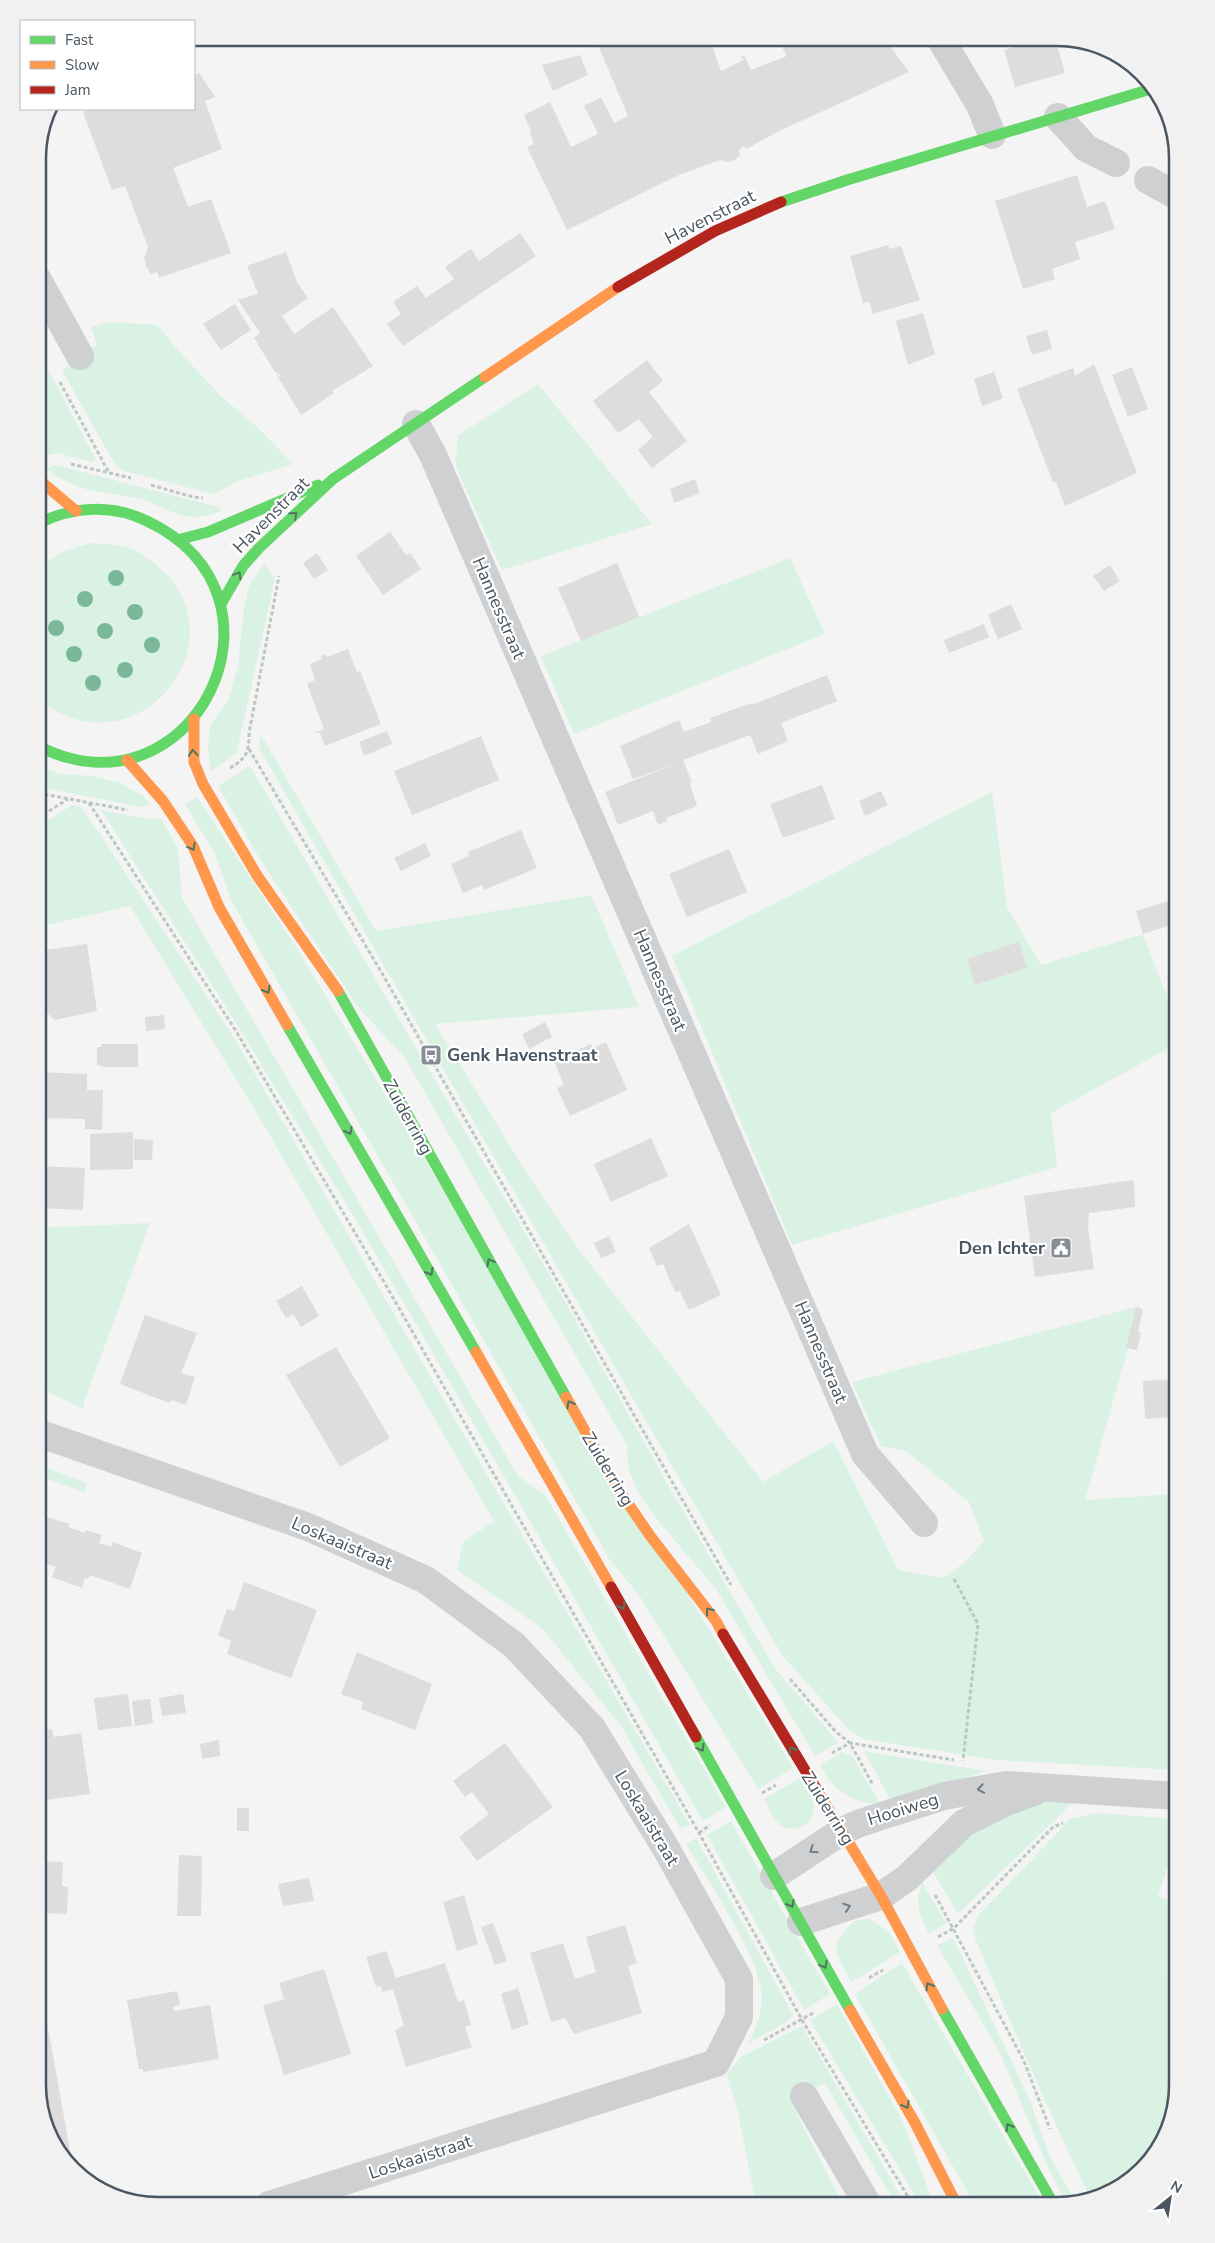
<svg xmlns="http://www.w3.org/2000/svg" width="1215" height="2243" font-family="'Nunito Sans',sans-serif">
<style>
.green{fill:#d9f2e3}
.building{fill:#ddddde}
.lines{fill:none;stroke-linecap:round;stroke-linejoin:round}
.path{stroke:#bcc7c4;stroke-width:3;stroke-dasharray:4 2.5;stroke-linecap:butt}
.street{stroke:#ced0d2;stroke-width:28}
.fast{stroke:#63d668;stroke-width:11}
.slow{stroke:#ff974d;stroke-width:11}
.jam{stroke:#b3261e;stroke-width:11}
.tree{fill:#7ab899}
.oneway{stroke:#507663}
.oneway2{stroke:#727b83}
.labels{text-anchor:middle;stroke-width:4.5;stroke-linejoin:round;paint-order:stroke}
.street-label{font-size:18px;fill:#4a5661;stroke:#fff}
.poi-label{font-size:18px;font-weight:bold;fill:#4a5661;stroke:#fff;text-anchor:start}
.rim{fill:none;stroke:#4a5661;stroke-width:2.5}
</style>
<rect width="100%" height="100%" fill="#f4f4f4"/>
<g class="green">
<path d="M110 322 157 325 185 358 222 397 257 427 293 464 238 481 214 494 123 471 114 463 62 370 97 345 91 327Z"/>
<path d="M38 351 96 460 92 462 57 453 42 457 38 451Z"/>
<path d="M538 384 652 524 502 570 456 467 457 436Z"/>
<path d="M56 465 218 507 222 511C214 513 206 516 199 517 177 519 157 502 136 498 99 490 78 494 46 468Z"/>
<path d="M92 543C102 544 113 544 123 546 139 550 152 561 164 572 234 640 150 757 59 713 52 709 44 702 38 697V568L64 551Z"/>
<path d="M790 558 825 634 574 734 541 656Z"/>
<path d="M264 564 275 578 237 752 211 772 208 747 210 726 228 701 238 667 244 608 249 586Z"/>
<path d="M260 733 376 931 591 895 639 1007 435 1024 528 1175 579 1250 763 1482 833 1441 898 1570 943 1578 964 1563 984 1541 969 1502 906 1451 881 1446 852 1382 1140 1306 1085 1500 1177 1494V1770L996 1760 863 1739 848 1729 782 1655 613 1364 259 748Z"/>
<path d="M38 765 60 774 92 776 120 783 142 795 150 805 142 807 38 787Z"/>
<path d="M250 766 558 1289 668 1485 774 1667 838 1742 815 1756 716 1589 656 1518 637 1490 628 1467 627 1445 405 1058 359 1008 261 861 218 786Z"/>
<path d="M992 792 1007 907 1041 965 1143 934 1167 997 1171 1047 1051 1113 1057 1167 792 1245 672 956Z"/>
<path d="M197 797 296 947 793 1768 758 1789 639 1595 610 1560 232 902 214 852 185 804Z"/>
<path d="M72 805 81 807 94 825 236 1041 690 1825 680 1828 621 1726 542 1628 457 1570 463 1542 494 1521 258 1115 130 906 38 927V827Z"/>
<path d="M101 810 153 820 161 818 178 849 182 898 518 1476 545 1495 726 1807 703 1821 356 1220 228 1010Z"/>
<path d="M150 1223 84 1402V1409L50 1393 38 1378V1228Z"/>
<path d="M44 1467 87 1483 84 1492 42 1477 38 1481V1472Z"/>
<path d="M864 1751 986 1771 892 1803Z"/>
<path d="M842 1752 852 1756 880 1804C852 1804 832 1789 820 1765Z"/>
<path d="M800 1778C804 1785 811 1794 813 1802 819 1823 793 1838 778 1823 772 1817 768 1806 764 1799Z"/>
<path d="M1048 1802 1072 1803 958 1914 932 1870 975 1830 1007 1812Z"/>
<path d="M1096 1813 1165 1818 1177 1828V1873L1167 1868 1158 1896 1174 1902 1167 1968 1177 2085 1157 2152 1103 2196 1091 2199C1049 2113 1012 2026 975 1938L973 1928 978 1916 1070 1819Z"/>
<path d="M731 1821 830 1994 804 2010 707 1835Z"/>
<path d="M696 1838 793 2015 788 2021 748 2044C755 2030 761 2015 762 1999 763 1960 707 1880 686 1844Z"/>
<path d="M922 1882 946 1923 929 1934C918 1913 915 1905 922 1882Z"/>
<path d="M869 1918 889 1932 900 1952 851 1982 837 1955V1942L847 1928 855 1921Z"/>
<path d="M953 1938 1029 2098 1049 2155 1076 2202 1067 2203 1050 2172 999 2051 937 1945Z"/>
<path d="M902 1963 1044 2205H975L855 1994Z"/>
<path d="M837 2004 902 2120 934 2205H921L810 2020Z"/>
<path d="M802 2026 906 2205H896L825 2083 791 2102 843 2205H756L738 2112 727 2074 741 2057Z"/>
</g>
<g class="building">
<path d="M595 38H730L712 46 721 71 744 60 741 57 744 55 751 70 787 56 777 38H884L909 72 777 132 746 149 744 146 739 150 740 155 733 161 727 162 720 160 679 175 567 230 527 147 534 144 530 133 531 132 524 115 550 102 571 147 598 134 584 106 601 97 614 123 628 116Z"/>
<path d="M978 38H989L982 43Z"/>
<path d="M1016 38H1055L1065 73 1015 87 1004 50 1018 46Z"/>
<path d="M580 55 588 75 553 91 542 65Z"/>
<path d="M194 71 196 75 199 73 215 97 205 101 222 149 173 168 188 207 211 199 231 253 159 278 157 272 151 274 146 266 144 258 148 247 125 186 112 190 83 112 93 109H194Z"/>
<path d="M1077 175 1087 207 1105 201 1115 229 1075 242 1080 259 1052 269 1055 279 1023 289 995 201Z"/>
<path d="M520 233 536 256 403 346 387 324 401 314 393 302 417 286 426 298 454 279 445 267 471 249 479 261Z"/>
<path d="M888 245 890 249 901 246 920 300 873 314 869 302 863 303 850 256Z"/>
<path d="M286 252 297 282 308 298 282 316 294 334 333 307 373 366 332 391 334 393 301 415 276 374 280 377 281 375 275 372 254 338 260 333 238 300 258 294 247 266Z"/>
<path d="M235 304 251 330 221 350 203 324Z"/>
<path d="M923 313 935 354 908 365 896 321Z"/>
<path d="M1047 330 1052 349 1032 355 1026 336Z"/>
<path d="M647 360 663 381 649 392 687 441 652 468 638 450 653 437 639 419 618 433 593 401Z"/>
<path d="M1094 364 1137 473 1065 506 1056 482H1053L1017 389 1073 368 1075 376Z"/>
<path d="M1132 367 1148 409 1128 417 1112 375Z"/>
<path d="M994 372 1003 398 982 406 974 379Z"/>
<path d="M695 479 700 493 674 503 670 489Z"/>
<path d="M390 532 406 555 410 553 421 569 383 595 356 556Z"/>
<path d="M317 553 328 570 314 579 303 563Z"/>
<path d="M617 563 639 617 581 641 558 588Z"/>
<path d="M1110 565 1120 581 1104 591 1093 576Z"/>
<path d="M1011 604 1022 629 998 639 988 615Z"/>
<path d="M984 624 989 637 949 653 944 640Z"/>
<path d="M348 649 357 672 360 671 381 724 325 746 320 733H314L324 729 307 684 315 680 310 664 322 659 321 656 326 654 327 657Z"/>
<path d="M827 675 837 701 781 723 788 741 758 754 750 735 683 760 692 782 690 784 697 806 666 818 667 821 658 825 653 811 618 825 605 792 677 763 633 779 620 746 679 720 684 732 711 722 710 718 751 703 752 705Z"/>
<path d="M387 731 392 744 364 756 359 742Z"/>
<path d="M481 736 499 780 412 815 394 771Z"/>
<path d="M822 785 835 819 783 838 770 804Z"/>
<path d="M881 791 888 805 865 816 859 801Z"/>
<path d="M521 830 537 868 484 890 482 885 463 893 451 864 469 856 468 852Z"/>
<path d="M425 843 431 856 401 871 394 858Z"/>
<path d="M729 849 747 892 687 917 669 874Z"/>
<path d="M1172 900 1177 923 1143 934 1136 911Z"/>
<path d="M1019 942 1027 968 975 985 967 959Z"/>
<path d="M87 944 97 1011 55 1020 43 1010H38V959L45 950Z"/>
<path d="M164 1015 165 1029 146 1031 145 1017Z"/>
<path d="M545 1022 552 1037 529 1049 522 1034Z"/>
<path d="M606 1042 627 1090 570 1116 557 1088 564 1085 554 1061 591 1044 593 1048Z"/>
<path d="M101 1044H138V1067H102L101 1065H97V1047H101Z"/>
<path d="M38 1072 87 1074V1090H103L102 1130 85 1129V1119L38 1118Z"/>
<path d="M133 1132V1169L90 1170V1134Z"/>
<path d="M651 1138 668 1176 611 1202 594 1164Z"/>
<path d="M134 1139 153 1140 152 1160H134Z"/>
<path d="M38 1166 85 1168 83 1210 38 1208Z"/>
<path d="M1132 1180 1134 1181 1135 1207 1089 1213 1088 1228 1094 1269 1035 1277 1024 1196Z"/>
<path d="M689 1224 721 1295 689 1310 680 1291 675 1292 663 1264 657 1266 649 1248Z"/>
<path d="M609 1236 616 1252 601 1258 594 1243Z"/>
<path d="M302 1286 319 1316 301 1327 293 1314 286 1318 276 1301Z"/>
<path d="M1136 1307 1143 1309 1138 1332 1141 1333 1137 1350 1126 1348Z"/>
<path d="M145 1315 197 1333 181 1373 195 1377 186 1405 171 1400 169 1403 120 1384Z"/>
<path d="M336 1347 390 1438 340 1467 286 1375Z"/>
<path d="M1177 1379V1417L1145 1419 1143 1381Z"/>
<path d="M47 1517 69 1524 68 1527 85 1533 86 1530 102 1535 99 1543 111 1547 113 1542 142 1553 130 1589 90 1575 88 1579 85 1578 82 1588 52 1577 56 1567 38 1561V1544Z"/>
<path d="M244 1582 317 1610 291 1678 227 1654 231 1641 218 1635 227 1609 234 1611Z"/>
<path d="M357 1652 432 1684 415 1730 361 1709 363 1702 341 1694Z"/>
<path d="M128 1694 132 1726 98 1730 94 1698Z"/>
<path d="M183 1694 186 1713 162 1716 159 1698Z"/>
<path d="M150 1699 153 1723 135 1726 132 1701Z"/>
<path d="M52 1729 54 1737 81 1733 90 1794 38 1801V1732Z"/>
<path d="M219 1740 220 1756 202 1759 200 1744Z"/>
<path d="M505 1743 553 1807 477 1861 459 1837 489 1814 472 1792 465 1797 453 1781Z"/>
<rect x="237" y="1808" width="12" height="23"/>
<path d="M179 1855 202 1856 201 1916H177Z"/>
<path d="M38 1861 63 1862 62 1886 68 1887 67 1914 38 1913Z"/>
<path d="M309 1878 314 1901 283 1906 278 1884Z"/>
<path d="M464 1895 478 1944 457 1951 443 1902Z"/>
<path d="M493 1923 507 1961 495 1965 481 1927Z"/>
<path d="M625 1925 637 1963 628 1966 642 2013 574 2034 565 2018 551 2022 530 1953 563 1943 575 1979 596 1972 586 1937Z"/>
<path d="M386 1951 396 1978 445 1963 458 2002 464 2000 471 2025 465 2027 472 2047 406 2067 395 2030 404 2026 393 1989 382 1992 381 1986 376 1987 366 1957Z"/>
<path d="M324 1969 351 2054 284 2075 263 2006 284 1999 279 1983Z"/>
<path d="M518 1988 529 2024 512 2030 501 1994Z"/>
<path d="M177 1991 180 2005 173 2007 174 2011 210 2005 219 2059 143 2072V2069H139L127 2000Z"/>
<path d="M46 2017 72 2161 47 2131 38 2084V2019Z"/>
</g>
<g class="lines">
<g class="path">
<path d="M60 382 108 471"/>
<path d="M71 464 131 478"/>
<path d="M151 485 193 497 203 498"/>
<path d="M249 749 383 975 731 1585"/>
<path d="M230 768C247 758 249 752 249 733L279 576"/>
<path d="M38 793 128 810"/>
<path d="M89 803 236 1031 384 1282 699 1833 802 2020 913 2205"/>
<path d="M38 818 68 799"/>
<path d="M954 1579 978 1624 963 1761"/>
<path d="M790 1679 836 1732 850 1743 873 1785"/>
<path d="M832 1753 850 1743 954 1760"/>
<path d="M762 1793 776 1785"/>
<path d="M699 1833 710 1825"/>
<path d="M935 1895 1024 2061 1050 2129"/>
<path d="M938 1937 954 1928 1053 1827 1063 1823"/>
<path d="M869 1978 883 1970"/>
<path d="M764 2040 815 2012"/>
</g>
<g class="street">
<path d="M940 38 980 105 992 135"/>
<path d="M1058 117 1086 148 1116 163"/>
<path d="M1148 180 1177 196"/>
<path d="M38 280 80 356"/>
<path d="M416 424 433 455 865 1454 924 1523"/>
<path d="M38 1433 308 1527 426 1580 514 1645 592 1728 664 1845 739 1979V2017L716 2063 269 2205"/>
<path d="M774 1876 842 1831 860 1823 944 1796 1006 1785 1177 1796"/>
<path d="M801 1922 881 1896 907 1878 964 1823 1006 1802 1036 1791"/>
<path d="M804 2096 868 2205"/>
</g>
<g class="fast">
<path d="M781 202 847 180 1151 89"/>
<path d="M38 524C72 506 112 504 147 521 306 596 193 825 38 746"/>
<path d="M181 539 208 532 318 485"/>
<path d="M221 604 243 566 259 548 333 479 485 377"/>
<path d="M338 991 566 1397"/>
<path d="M287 1025 476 1352"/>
<path d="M696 1737 850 2010"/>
<path d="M942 2009 1054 2205"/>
</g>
<g class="slow">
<path d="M485 377 618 287"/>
<path d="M38 475 44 484 76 511"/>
<path d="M194 719V762L203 784 258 877 338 991"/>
<path d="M127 760 163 801 193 846 219 907 287 1025"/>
<path d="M476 1352 611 1587"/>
<path d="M566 1397 616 1486 651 1537 716 1621 723 1634"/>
<path d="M817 1790 881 1896 942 2009"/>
<path d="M850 2010 914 2121 957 2205"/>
</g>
<g class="jam">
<path d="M618 287 715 231 781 202"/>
<path d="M611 1587 696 1737"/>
<path d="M723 1634 817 1790"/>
</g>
</g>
<g class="tree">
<circle cx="116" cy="578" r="8"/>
<circle cx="85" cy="599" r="8"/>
<circle cx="135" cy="612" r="8"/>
<circle cx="56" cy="628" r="8"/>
<circle cx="105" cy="631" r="8"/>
<circle cx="152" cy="645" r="8"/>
<circle cx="74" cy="654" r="8"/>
<circle cx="125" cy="670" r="8"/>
<circle cx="93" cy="683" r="8"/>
</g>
<defs><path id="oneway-chevron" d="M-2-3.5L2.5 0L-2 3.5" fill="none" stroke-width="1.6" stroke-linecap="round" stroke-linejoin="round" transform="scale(1.25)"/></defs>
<g class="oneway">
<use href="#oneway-chevron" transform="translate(294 515) rotate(-43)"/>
<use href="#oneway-chevron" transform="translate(238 575) rotate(-59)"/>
<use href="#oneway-chevron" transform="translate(193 753) rotate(-94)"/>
<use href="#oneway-chevron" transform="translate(192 847) rotate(61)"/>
<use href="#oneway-chevron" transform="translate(267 990) rotate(60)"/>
<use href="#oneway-chevron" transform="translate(349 1131) rotate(60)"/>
<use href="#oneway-chevron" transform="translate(490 1262) rotate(-119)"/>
<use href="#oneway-chevron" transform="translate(430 1272) rotate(60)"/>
<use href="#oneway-chevron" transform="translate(570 1404) rotate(-119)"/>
<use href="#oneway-chevron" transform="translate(622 1606) rotate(61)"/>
<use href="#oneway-chevron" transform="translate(709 1611) rotate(-128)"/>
<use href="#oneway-chevron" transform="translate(701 1748) rotate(61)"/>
<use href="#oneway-chevron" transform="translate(792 1750) rotate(-121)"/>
<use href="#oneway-chevron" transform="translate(791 1904) rotate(60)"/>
<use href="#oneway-chevron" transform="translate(824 1965) rotate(61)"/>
<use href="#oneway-chevron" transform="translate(929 1986) rotate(-120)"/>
<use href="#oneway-chevron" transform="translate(906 2105) rotate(60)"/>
<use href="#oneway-chevron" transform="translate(1009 2127) rotate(-120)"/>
</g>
<g class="oneway2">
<use href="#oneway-chevron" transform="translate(981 1789) rotate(170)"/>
<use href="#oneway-chevron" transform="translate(813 1850) rotate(146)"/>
<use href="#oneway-chevron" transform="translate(847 1907) rotate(-18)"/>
</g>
<defs>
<g id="bus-square" transform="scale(1.125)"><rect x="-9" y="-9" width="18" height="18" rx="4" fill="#868d94" stroke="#fff"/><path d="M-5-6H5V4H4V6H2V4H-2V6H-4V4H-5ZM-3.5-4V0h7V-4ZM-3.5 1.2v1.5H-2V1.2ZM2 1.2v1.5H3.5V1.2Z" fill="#fff"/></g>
<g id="civic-square" transform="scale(1.125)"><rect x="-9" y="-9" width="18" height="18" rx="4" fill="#868d94" stroke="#fff"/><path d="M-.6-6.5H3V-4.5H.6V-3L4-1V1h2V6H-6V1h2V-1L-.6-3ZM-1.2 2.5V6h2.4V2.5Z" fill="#fff"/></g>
</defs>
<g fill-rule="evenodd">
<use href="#bus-square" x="431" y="1055"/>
<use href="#civic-square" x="1061" y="1248"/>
</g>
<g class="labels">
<g class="street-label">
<text transform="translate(710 217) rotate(-27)" y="6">Havenstraat</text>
<text transform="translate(271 515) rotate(-45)" y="6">Havenstraat</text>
<text transform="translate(499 608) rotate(67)" y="6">Hannesstraat</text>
<text transform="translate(660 980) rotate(67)" y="6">Hannesstraat</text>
<text transform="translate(408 1117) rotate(61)" y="6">Zuiderring</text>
<text transform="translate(821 1352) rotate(67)" y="6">Hannesstraat</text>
<text transform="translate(608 1469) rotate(59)" y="6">Zuiderring</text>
<text transform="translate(342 1543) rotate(23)" y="6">Loskaaistraat</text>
<text transform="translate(828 1808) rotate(58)" y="6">Zuiderring</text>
<text transform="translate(903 1809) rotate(-17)" y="6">Hooiweg</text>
<text transform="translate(647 1818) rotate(59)" y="6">Loskaaistraat</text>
<text transform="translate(420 2157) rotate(-18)" y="6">Loskaaistraat</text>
</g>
<g class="poi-label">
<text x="447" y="1061">Genk Havenstraat</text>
<text x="1045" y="1254" text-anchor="end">Den Ichter</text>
</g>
</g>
<path d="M0 0H1215V2243H0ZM158 46H1057A112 112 0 0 1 1169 158V2085A112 112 0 0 1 1057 2197H158A112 112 0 0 1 46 2085V158A112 112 0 0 1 158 46Z" fill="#f1f1f2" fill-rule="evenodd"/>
<path class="rim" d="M158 46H1057A112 112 0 0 1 1169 158V2085A112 112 0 0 1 1057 2197H158A112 112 0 0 1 46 2085V158A112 112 0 0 1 158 46Z"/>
<rect x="20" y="20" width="175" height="90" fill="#ffffff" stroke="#b7bbc0"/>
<rect x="30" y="36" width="25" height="8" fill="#63d668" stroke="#b7bbc0"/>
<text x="65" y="45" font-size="15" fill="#4a5661">Fast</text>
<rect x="30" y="61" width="25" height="8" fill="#ff974d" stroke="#b7bbc0"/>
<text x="65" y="70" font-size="15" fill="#4a5661">Slow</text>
<rect x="30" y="86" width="25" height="8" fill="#b3261e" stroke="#b7bbc0"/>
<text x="65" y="95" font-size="15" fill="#4a5661">Jam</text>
<g transform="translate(1170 2198) rotate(30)" stroke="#ffffff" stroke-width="4" paint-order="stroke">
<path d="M0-4L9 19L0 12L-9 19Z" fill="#4a5661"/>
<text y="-8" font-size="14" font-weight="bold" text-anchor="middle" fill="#4a5661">N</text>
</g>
</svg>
